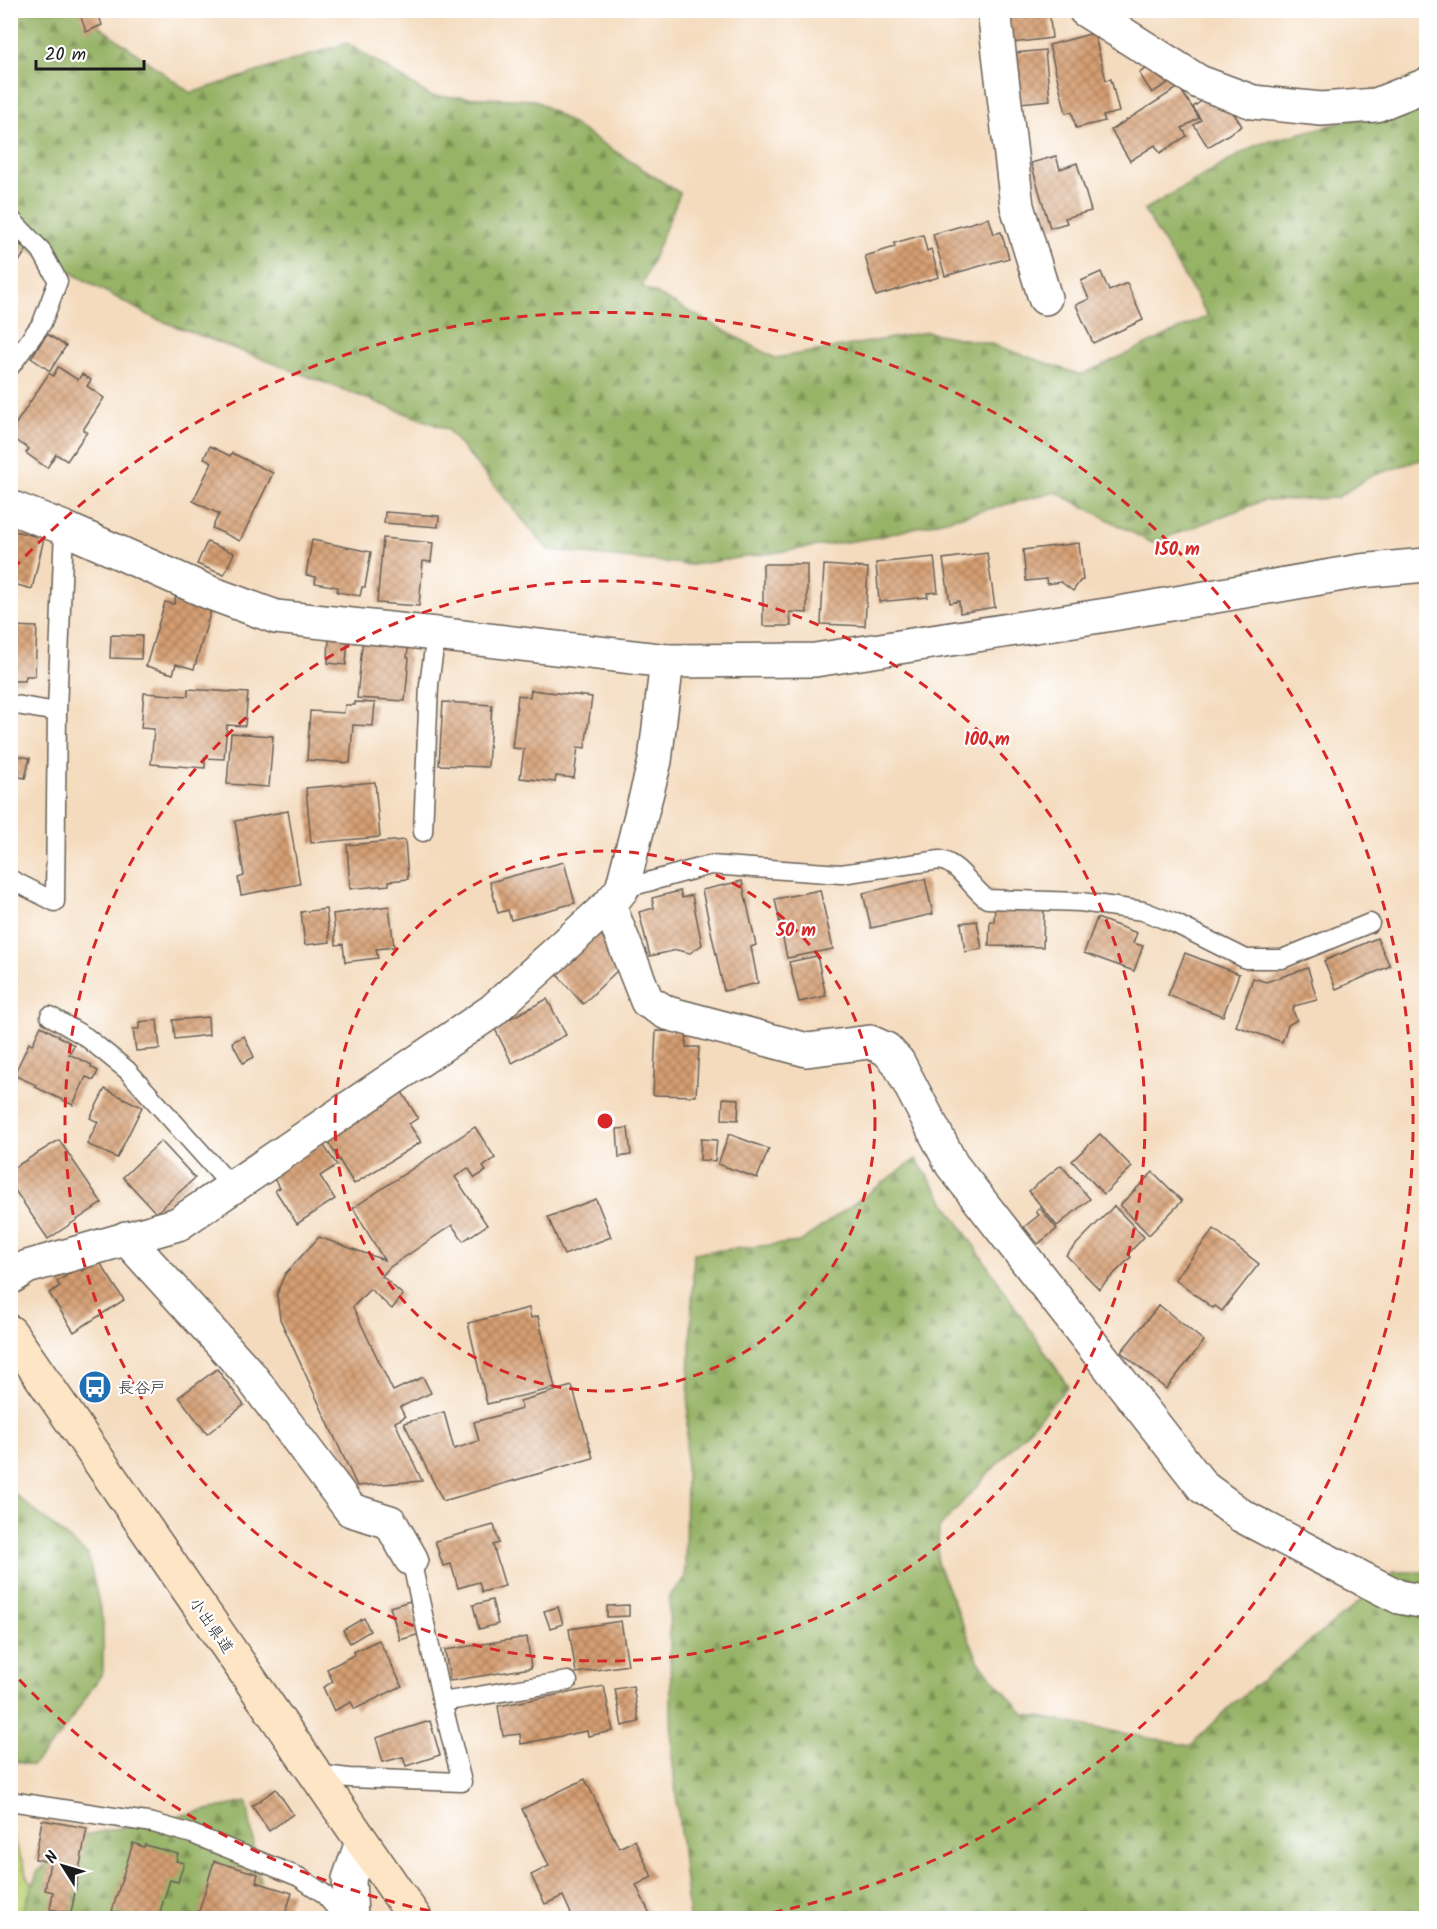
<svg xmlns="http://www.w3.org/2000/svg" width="1437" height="1929" font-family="Kalam,'Klee One',sans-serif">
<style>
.grass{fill:url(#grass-dots);stroke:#6c7648;stroke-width:1.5}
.forest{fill:url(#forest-firs);stroke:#596841;stroke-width:1.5}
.building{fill:url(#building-cross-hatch)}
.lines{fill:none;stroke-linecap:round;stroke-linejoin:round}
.lane-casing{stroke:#685f55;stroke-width:21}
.street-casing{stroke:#685f55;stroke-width:36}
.secondary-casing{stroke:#685f55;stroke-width:36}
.lane{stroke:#fff;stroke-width:18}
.street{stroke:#fff;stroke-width:33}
.secondary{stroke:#fde5c5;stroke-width:33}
.ring{fill:none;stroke:#d62828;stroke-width:3;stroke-dasharray:10 8}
.labels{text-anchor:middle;stroke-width:4.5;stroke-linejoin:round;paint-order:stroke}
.poi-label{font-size:16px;fill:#1c1c1c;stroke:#fff;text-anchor:start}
.street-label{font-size:16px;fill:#1c1c1c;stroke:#fff}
.centre{fill:#d62828;stroke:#fff;stroke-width:3}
.ring-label{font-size:18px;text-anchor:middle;font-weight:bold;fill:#d62828;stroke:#fff;stroke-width:4.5;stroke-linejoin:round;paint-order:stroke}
</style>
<defs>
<pattern id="grass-dots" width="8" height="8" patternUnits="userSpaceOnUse" patternTransform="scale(1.5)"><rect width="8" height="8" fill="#bdd175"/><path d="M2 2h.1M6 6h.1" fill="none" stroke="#a2b365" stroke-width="1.8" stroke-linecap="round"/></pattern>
<pattern id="forest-firs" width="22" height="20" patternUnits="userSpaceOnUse" patternTransform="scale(1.5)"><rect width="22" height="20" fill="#96b366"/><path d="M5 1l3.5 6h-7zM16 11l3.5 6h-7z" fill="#7a9153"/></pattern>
<pattern id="building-cross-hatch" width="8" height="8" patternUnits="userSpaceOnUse" patternTransform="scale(1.5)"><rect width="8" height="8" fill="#d59e72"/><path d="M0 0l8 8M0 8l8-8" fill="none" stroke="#ac805d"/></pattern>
</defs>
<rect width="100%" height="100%" fill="#fff"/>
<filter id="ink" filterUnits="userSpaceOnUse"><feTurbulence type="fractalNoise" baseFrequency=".0167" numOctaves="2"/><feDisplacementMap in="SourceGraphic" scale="12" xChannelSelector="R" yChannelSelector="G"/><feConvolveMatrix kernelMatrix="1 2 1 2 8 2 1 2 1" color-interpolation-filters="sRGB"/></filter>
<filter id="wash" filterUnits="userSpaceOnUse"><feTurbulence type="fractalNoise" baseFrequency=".008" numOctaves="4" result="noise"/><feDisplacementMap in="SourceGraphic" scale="24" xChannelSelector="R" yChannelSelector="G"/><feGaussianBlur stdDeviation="1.35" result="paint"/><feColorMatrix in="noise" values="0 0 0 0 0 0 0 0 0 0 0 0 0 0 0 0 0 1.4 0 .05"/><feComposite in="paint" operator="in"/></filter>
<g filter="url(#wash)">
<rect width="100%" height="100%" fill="#f4dbbe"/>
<path class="grass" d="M11 1833 44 1918H11Z"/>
<g class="forest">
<path d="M10 11H78L191 93 347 43 430 96 535 100 680 193 642 286 775 358 927 332 991 344 1081 375 1208 316 1144 210 1256 145 1426 100V458L1371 476 1336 498 1262 501 1152 543 1056 492 879 537 691 565 548 550 447 429 154 318 11 240Z"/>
<path d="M916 1159 1068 1386 939 1528 937 1563 979 1662 1024 1714 1190 1746 1236 1701 1353 1607 1393 1572H1426V1918H689L672 1755 669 1596 685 1578 686 1454 694 1253 800 1242Z"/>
<path d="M11 1491 88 1555 103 1622V1672L59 1737 32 1766 11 1760Z"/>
<path d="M247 1802 266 1918H20L38 1871 80 1836Z"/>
</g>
<g id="blocks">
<g class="building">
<path d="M89 10H97L102 25 86 32 80 14Z"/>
<path d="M1008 10H1049L1052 38 1012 43Z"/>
<path d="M1094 33 1106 80 1111 79 1119 112 1103 116 1105 121 1076 128 1072 112 1066 113 1049 45Z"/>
<path d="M1045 50 1050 100 1020 103 1015 53Z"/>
<path d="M1158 61 1178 77 1152 93 1139 73Z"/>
<path d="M1179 87 1199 118 1182 128 1187 136 1160 153 1155 145 1130 161 1111 130Z"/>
<path d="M1214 93 1226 102 1242 126 1208 147 1194 125 1201 120 1193 107Z"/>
<path d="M1056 156 1060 169 1077 163 1091 211 1065 218 1067 223 1050 228 1031 163Z"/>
<path d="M989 218 994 234 1001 232 1009 258 945 276 933 234Z"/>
<path d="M923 235 927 251 931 249 939 277 876 296 865 256 895 247 894 243Z"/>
<path d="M10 239 27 249 10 276Z"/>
<path d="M1101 272 1109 291 1127 283 1143 320 1093 343 1076 305 1089 299 1081 281Z"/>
<path d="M47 334 66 346 50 371 31 358Z"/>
<path d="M58 367 78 380 82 374 91 380 87 386 104 398 83 430 87 432 67 461 56 454 47 468 26 453 29 449 11 437 16 430 13 428 49 373 53 376Z"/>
<path d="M210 446 230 456 232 453 273 473 240 541 212 528 219 514 193 501 212 462 204 458Z"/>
<path d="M385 512 439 516 438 527 384 523Z"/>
<path d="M10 530 44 538 32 589 10 583Z"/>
<path d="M383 538 433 543 431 562 423 561 419 606 377 603Z"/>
<path d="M312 540 371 552 365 587H362L360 596 337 592 338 587 315 583 316 577 306 575Z"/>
<path d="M207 542 234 553 224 575 197 564Z"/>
<path d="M1079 543 1083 580 1080 581 1073 591 1061 582 1047 584 1046 579 1026 581 1023 550Z"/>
<path d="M987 553 995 607 960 613 959 601 950 603 943 559Z"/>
<path d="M934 557 938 592 927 593 928 597 879 602 876 563Z"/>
<path d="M763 564H807V613L790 612 791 626H763Z"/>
<path d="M824 565 868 568 865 626 821 624Z"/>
<path d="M176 595 201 602 200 607 211 610 194 669 176 664 173 674 146 666 165 602 174 604Z"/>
<path d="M10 626 37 627 35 676H26L25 681H10Z"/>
<path d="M329 634 348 636 346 665 328 663Z"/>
<path d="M111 635 142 636 141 659 110 658Z"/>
<path d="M363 636 409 641 407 657 409 658 405 701 357 698Z"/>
<path d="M188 689 248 693 245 726 227 725 224 759 205 758V768L151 764 154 729 141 728 144 693 188 696Z"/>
<path d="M531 690 592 697 585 748 578 747 574 778 556 776 555 782 520 778 524 749 512 748 518 695 530 697Z"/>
<path d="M355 702 375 703 373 726 353 725 350 763 307 760 310 711 344 713 345 705H355Z"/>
<path d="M443 702 492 705 488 767 439 765Z"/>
<path d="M231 733 273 736 269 787 227 784Z"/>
<path d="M10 754 30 758 25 778 10 775Z"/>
<path d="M375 782 380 837 311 843 306 788Z"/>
<path d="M288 811 300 884 241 895 238 878 244 876 235 821Z"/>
<path d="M405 840 408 879 389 881V885L350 889 347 845Z"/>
<path d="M564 862 575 903 511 920 508 910 498 913 490 882Z"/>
<path d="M925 879 933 914 871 928 863 893Z"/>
<path d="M742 881 756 945 751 947 758 983 724 991 702 890Z"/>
<path d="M820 890 833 949 787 958 775 899Z"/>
<path d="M680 891 682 898 692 895 702 945 690 953 677 950 650 956 639 912 654 908 652 898Z"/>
<path d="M389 906 394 947 376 949 378 958 345 962 343 944 336 945 333 914Z"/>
<path d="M995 906 1044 907 1043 947 989 946 990 921 994 922Z"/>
<path d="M326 909 330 942 305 945 301 912Z"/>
<path d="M1097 918 1137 933 1133 943 1143 946 1134 971 1084 953Z"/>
<path d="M977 921 982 949 965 952 961 923Z"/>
<path d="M597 930 626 962 583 1004 553 970Z"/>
<path d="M1377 938 1390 966 1336 989 1324 961Z"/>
<path d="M1185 953 1239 974 1223 1016 1168 995Z"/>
<path d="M817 956 826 996 799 1002 789 962Z"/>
<path d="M1308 968 1317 1000 1294 1006 1293 1011 1297 1020 1288 1025 1282 1042 1236 1026 1253 978 1266 982Z"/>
<path d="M547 999 566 1035 512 1063 494 1027Z"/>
<path d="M208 1017 209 1035 175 1039 173 1020Z"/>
<path d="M157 1020 160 1049 136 1051 133 1029H139V1022Z"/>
<path d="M41 1026 74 1045 69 1054 92 1065 91 1067 98 1071 94 1080 86 1077 73 1105 35 1087 36 1085 14 1075 29 1043 32 1045Z"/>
<path d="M656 1031 687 1032 686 1047H699L696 1096 653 1095Z"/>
<path d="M244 1036 254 1057 243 1063 232 1042Z"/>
<path d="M399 1087 418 1118 409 1124 421 1142 354 1184 323 1134Z"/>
<path d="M105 1089 142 1107 117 1158 87 1144 98 1122 90 1118Z"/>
<path d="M723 1098 739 1099 738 1120 722 1119Z"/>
<path d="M475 1127 495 1158 483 1167 486 1171 475 1178 468 1168 455 1177 487 1225 463 1241 452 1225 390 1267 382 1276 403 1295 392 1309 370 1289 353 1307 393 1391 423 1377 431 1393 400 1407 405 1417 395 1422 422 1481 357 1486 280 1319 277 1295 280 1285 285 1274 319 1237 384 1260 353 1208Z"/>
<path d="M628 1128 631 1155 619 1157 617 1129Z"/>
<path d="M729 1134 769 1149 757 1178 718 1164Z"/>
<path d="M1100 1134 1132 1167 1104 1194 1072 1161Z"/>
<path d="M701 1139 717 1140 715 1161 700 1160Z"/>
<path d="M59 1140 102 1203 48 1239 10 1183V1170Z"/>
<path d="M161 1141 195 1178 156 1213 123 1177Z"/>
<path d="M322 1143 337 1165 320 1176 335 1199 297 1224 275 1190 280 1188 272 1176Z"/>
<path d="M1061 1165 1090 1199 1057 1226 1029 1191Z"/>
<path d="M1153 1172 1182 1201 1149 1235 1120 1205Z"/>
<path d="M596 1199 611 1237 564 1255 548 1217Z"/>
<path d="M1114 1206 1144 1237 1128 1254 1131 1257 1099 1289 1066 1255Z"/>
<path d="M1040 1208 1057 1229 1038 1244 1024 1227 1039 1215 1036 1212Z"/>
<path d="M1214 1229 1259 1264 1222 1311 1215 1306 1213 1308 1175 1279Z"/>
<path d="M99 1261 124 1300 74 1332 49 1293 60 1286 57 1282 79 1267 82 1271Z"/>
<path d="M1159 1305 1204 1341 1166 1389 1121 1352Z"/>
<path d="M529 1308 531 1318 538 1316 555 1388 487 1404 468 1323Z"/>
<path d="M217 1369 244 1405 207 1434 179 1397Z"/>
<path d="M572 1386 593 1458 443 1501 404 1423 444 1412 454 1449 479 1441 474 1422 522 1409 520 1401Z"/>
<path d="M494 1525 499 1543 493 1545 505 1586 482 1592 479 1582 458 1588 451 1564 443 1566 435 1541Z"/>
<path d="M492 1600 498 1624 479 1629 473 1605Z"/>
<path d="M410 1601 420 1634 400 1640 390 1607Z"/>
<path d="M629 1605V1616L607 1617V1606Z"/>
<path d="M558 1607 563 1624 550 1628 544 1611Z"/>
<path d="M364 1618 370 1631 350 1643 343 1630Z"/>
<path d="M621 1621 628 1665 576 1673 569 1629Z"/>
<path d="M527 1637 531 1668 450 1681 445 1650Z"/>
<path d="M379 1640 402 1686 355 1709 351 1702 334 1711 323 1687 333 1682 327 1669 354 1655 353 1652Z"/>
<path d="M604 1686 613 1731 588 1736 587 1731 521 1744 520 1734 503 1736 498 1706Z"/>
<path d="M633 1686 639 1722 622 1726 615 1689Z"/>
<path d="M430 1721 440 1755 406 1766 403 1757 383 1762 376 1738Z"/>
<path d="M585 1779 619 1848 635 1840 652 1877 636 1885 650 1914 641 1918H573L563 1896 545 1904 531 1875 549 1866 522 1809Z"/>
<path d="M276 1789 293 1814 269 1831 252 1806Z"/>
<path d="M42 1820 87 1828 71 1913 50 1909 53 1892 45 1890 50 1862 35 1859Z"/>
<path d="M133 1843 144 1847 145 1845 178 1854 176 1861 184 1863 178 1882 170 1880 158 1918H137L112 1911Z"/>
<path d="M214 1861 258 1874 256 1882 292 1893 284 1918H197Z"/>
</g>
</g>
</g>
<g filter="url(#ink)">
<use href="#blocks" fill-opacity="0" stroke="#685f55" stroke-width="1.5"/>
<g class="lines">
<g class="lane-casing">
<g id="lane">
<path d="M10 218 41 250 58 281 42 323 10 367"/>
<path d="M10 704 57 712"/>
<path d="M423 832 429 685 436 634"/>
<path d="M10 879 55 902 57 712 64 528"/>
<path d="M622 889 710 865 841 874 940 860C961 865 970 887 987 899L1081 902 1143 911 1174 923 1246 959H1282L1370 923"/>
<path d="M50 1016 86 1037 127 1070 232 1187"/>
<path d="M411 1559 442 1702"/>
<path d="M315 1774 349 1778 462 1782 442 1702 568 1681"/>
<path d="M10 1801 153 1823 192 1834 299 1877 323 1893 344 1918"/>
</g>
</g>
<g class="street-casing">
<g id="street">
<path d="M994 10 1017 206 1045 298"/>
<path d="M1085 10 1199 82 1253 102 1321 109 1376 105 1426 85"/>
<path d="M10 507 64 528 208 592 276 617 436 634 667 661 815 660 1113 614 1360 571 1426 565"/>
<path d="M609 905 647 1001 667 1013 807 1050 870 1042 886 1049 898 1062 952 1165 1203 1487 1242 1516 1320 1557 1399 1597 1426 1602"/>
<path d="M126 1238 249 1374 351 1510 390 1522 411 1559"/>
<path d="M10 1278 27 1267 178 1224 492 1011 609 905 622 889 655 761 667 661"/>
<path d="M351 1918 349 1879 362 1842"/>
</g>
</g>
<g class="secondary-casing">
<path id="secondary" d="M10 1332 415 1918"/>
</g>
<use href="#lane" class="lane"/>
<use href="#street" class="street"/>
<use href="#secondary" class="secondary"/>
</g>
</g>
<g class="ring">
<circle cx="605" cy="1121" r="270"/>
<circle cx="605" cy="1121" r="540"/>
<path d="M465 1918A809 809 0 0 1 13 1673M13 569A809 809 0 1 1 745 1918"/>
</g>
<defs>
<g id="bus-disc" transform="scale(1.725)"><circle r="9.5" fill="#1f6fb2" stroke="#fff"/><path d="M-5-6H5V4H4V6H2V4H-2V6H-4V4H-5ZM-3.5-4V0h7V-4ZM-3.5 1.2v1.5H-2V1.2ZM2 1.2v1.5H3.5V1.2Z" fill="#fff"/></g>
</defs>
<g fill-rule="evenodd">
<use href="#bus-disc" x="95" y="1387"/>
</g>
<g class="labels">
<g class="poi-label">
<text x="118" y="1393">長谷戸</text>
</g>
<g class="street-label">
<text transform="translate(212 1625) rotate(55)" y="6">小出県道</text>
</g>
</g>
<circle cx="605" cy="1121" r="9" class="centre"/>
<g class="ring-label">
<text x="1177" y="555">150 m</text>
<text x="987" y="745">100 m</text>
<text x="796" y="936">50 m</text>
</g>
<rect width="1437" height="1929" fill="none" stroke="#fff" stroke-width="36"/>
<g transform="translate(63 1866) rotate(307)" stroke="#ffffff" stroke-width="4.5" paint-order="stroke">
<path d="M0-4.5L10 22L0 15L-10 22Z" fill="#1c1c1c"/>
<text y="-9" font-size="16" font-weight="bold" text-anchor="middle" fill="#1c1c1c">N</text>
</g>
<path d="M36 60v9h108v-9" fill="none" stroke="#1c1c1c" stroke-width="3"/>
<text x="45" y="60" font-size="18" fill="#1c1c1c" stroke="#ffffff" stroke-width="4.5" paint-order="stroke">20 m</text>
</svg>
